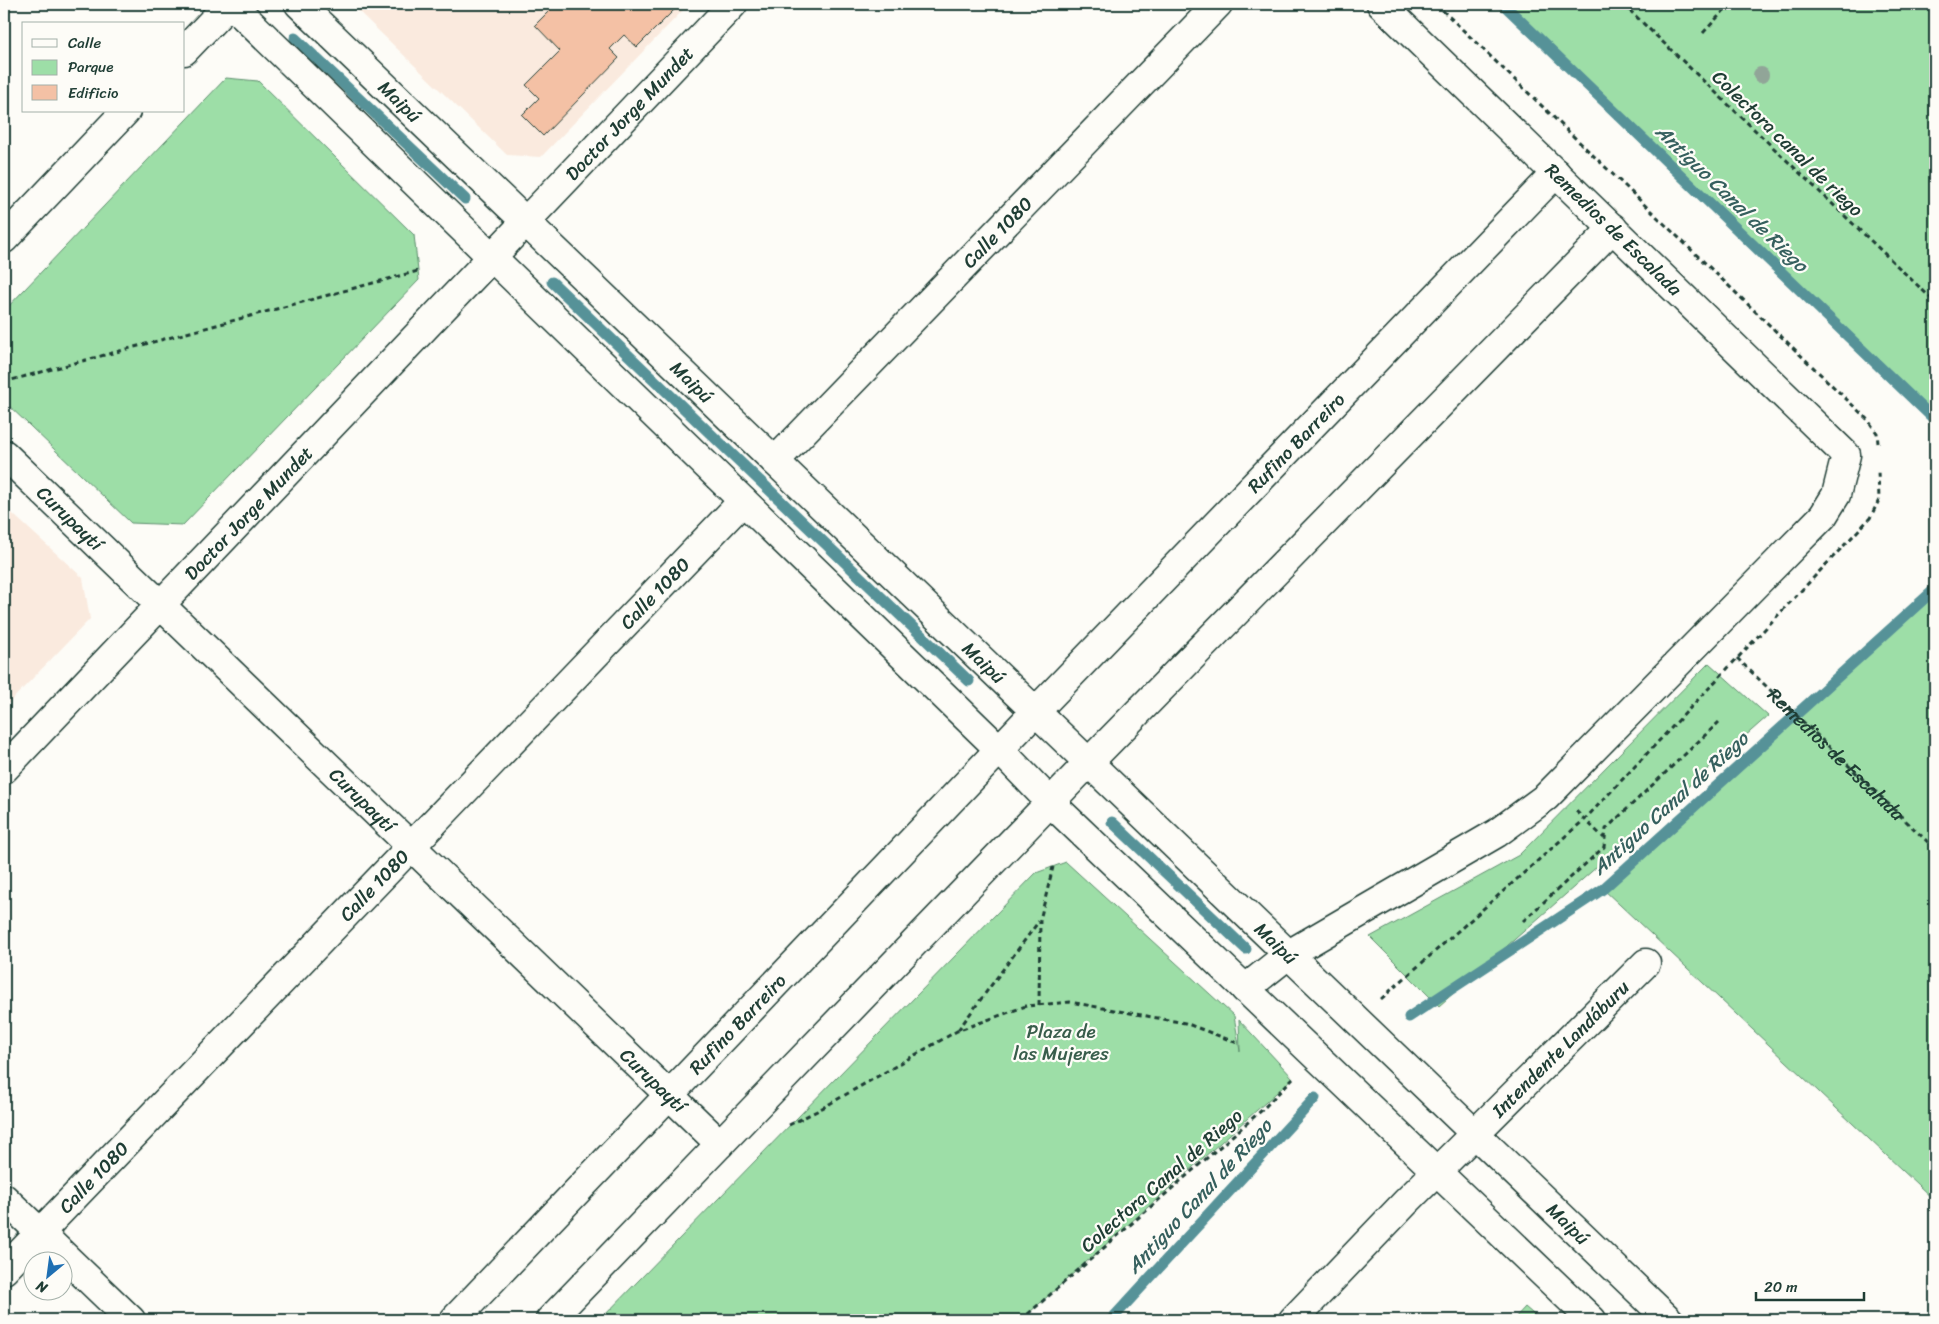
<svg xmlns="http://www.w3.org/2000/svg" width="1939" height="1324" font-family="Sriracha,sans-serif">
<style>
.built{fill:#faeade}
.green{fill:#9ddea7;stroke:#5e8e6e}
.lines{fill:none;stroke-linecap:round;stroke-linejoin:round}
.stream{stroke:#579298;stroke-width:11}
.building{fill:#f4c1a5;stroke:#1f3d34}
.street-casing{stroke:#1f3d34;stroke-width:31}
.secondary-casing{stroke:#1f3d34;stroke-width:31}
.path{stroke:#1f3d34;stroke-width:3;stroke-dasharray:5 4;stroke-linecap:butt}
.street{stroke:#fdfcf7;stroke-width:28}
.secondary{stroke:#fdfcf7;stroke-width:28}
.tree{fill:#91a598}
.labels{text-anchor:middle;stroke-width:4.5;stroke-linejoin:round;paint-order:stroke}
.street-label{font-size:19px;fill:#1f3d34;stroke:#fdfcf7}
.park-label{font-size:19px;fill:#385d4b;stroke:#fdfcf7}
.water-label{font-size:20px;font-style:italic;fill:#36605e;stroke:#fdfcf7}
</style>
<rect width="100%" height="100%" fill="#fdfcf7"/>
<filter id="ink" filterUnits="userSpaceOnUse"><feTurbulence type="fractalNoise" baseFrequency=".02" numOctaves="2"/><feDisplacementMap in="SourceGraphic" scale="10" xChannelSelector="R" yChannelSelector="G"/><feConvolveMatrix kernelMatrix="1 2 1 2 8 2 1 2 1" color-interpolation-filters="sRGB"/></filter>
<g filter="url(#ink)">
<g class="built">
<path d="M351 4H689L541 157 507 155Z"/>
<path d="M4 506 83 578 90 619 4 708Z"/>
</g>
<g class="green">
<path d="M1508 4H1935V419Z"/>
<path d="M226 78 258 81 414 235 419 280 183 525 131 523 4 401V311Z"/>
<path d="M1935 589V1201L1603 889Z"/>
<path d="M1709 663 1768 716 1439 1006 1370 937 1519 855Z"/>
<path d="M1066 862 1234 1016 1240 1051 1239 1020 1293 1078 1021 1320H600L1036 873Z"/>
<path d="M1525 1307 1540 1320H1513Z"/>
</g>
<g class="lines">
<g class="stream">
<path d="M1503 4 1935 420"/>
<path d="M295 38 465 199"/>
<path d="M552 282 969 681"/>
<path d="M1112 822 1246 949"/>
<path d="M1409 1017 1603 889 1935 589"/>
<path d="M1111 1320 1315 1098"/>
</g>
</g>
<path class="building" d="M549 4H680L637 47 624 35 610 49 619 58 543 136 522 115 539 98 526 85 560 51 535 25 553 7Z"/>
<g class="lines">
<g class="street-casing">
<g id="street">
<path d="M184 51 229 4"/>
<path d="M4 239 126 111"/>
<path id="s2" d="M4 454 720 1144"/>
<path id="s3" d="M775 461 1218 4"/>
<path id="s4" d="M4 769 733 4"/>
<path d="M1245 989 1289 954 1497 833 1546 797 1823 516 1836 495 1846 455 1381 4"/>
<path d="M4 1198 131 1320"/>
<path id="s5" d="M4 1270 743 501"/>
<path id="s6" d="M454 1320 1036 711 1556 173"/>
<path d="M550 1320 1089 762 1613 228"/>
<path id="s7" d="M1293 1320 1406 1202 1646 963"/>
</g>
</g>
<g class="secondary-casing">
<g id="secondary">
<path d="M231 4 1000 750 1052 804 1592 1320"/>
<path id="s8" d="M299 4 1669 1320"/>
</g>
</g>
<g class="path">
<path d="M1436 4 1868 420 1877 433 1878 443"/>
<path d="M1623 4 1935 302"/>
<path d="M1703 33 1730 4"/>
<path d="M4 382 418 271"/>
<path id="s1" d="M1737 658 1935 849"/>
<path d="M1576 811 1604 838"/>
<path d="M1523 921 1604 847 1606 829 1719 722"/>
<path d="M1381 999 1585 819 1870 518 1879 500 1878 470"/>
<path d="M1039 1005 1040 920 1053 867"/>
<path d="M958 1030 1039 921"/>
<path d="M789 1125 817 1111 957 1031 1026 1006 1070 1002 1185 1023 1240 1044"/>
<path d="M1021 1320 1262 1110 1293 1078"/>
</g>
<use href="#street" class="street"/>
<use href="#secondary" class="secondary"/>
</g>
<circle class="tree" cx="1761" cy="75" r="8"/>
</g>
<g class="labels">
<g class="street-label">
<text dy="7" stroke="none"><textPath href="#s8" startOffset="140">Maipú</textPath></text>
<text dy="7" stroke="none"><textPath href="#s4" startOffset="906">Doctor Jorge Mundet</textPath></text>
<text transform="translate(1788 143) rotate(44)" y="7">Colectora canal de riego</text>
<text transform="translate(1614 229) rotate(44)" y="7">Remedios de Escalada</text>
<text dy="7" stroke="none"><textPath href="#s3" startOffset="319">Calle 1080</textPath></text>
<text dy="7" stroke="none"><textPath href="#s8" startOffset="545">Maipú</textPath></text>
<text dy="7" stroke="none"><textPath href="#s6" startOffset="1216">Rufino Barreiro</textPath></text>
<text dy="7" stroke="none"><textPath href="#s4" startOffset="354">Doctor Jorge Mundet</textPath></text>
<text dy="7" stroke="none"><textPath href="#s2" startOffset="92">Curupaytí</textPath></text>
<text dy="7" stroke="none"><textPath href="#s5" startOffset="939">Calle 1080</textPath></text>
<text dy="7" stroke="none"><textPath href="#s8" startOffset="950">Maipú</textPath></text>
<text dy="7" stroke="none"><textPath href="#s1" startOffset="138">Remedios de Escalada</textPath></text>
<text dy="7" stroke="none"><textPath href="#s2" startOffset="498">Curupaytí</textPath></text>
<text dy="7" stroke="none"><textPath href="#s5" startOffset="534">Calle 1080</textPath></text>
<text dy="7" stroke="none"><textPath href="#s8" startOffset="1355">Maipú</textPath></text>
<text dy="7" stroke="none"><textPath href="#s6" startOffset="410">Rufino Barreiro</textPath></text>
<text dy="7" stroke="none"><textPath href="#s7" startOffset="381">Intendente Landáburu</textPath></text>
<text dy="7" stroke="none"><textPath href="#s2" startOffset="902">Curupaytí</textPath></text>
<text dy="7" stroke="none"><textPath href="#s5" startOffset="129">Calle 1080</textPath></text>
<text transform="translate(1161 1180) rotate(-41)" y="7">Colectora Canal de Riego</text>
<text dy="7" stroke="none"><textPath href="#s8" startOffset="1760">Maipú</textPath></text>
</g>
<g class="park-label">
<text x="1061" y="1038">Plaza de<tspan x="1061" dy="22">las Mujeres</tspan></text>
</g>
<g class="water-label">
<text transform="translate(1732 198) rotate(44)" y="7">Antiguo Canal de Riego</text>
<text transform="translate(1670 803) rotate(-42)" y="7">Antiguo Canal de Riego</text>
<text transform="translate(1199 1196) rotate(-47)" y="7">Antiguo Canal de Riego</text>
</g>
</g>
<rect width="1939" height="1324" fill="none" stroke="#fdfcf7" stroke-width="20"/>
<rect x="10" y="10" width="1919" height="1304" fill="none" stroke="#1f3d34" stroke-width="2" filter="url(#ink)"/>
<rect x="22" y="22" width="162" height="90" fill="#fdfcf7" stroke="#a4b0a9"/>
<rect x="32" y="39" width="25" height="8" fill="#fdfcf7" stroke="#a4b0a9"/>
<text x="68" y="48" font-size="15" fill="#1f3d34">Calle</text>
<rect x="32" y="60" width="25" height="15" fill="#9ddea7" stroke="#a4b0a9"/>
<text x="68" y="72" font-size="15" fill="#1f3d34">Parque</text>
<rect x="32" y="85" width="25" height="15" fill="#f4c1a5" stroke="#a4b0a9"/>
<text x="68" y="98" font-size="15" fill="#1f3d34">Edificio</text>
<g transform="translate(48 1276) rotate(209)"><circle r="24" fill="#fdfcf7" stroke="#a4b0a9"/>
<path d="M0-4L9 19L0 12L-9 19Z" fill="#1f6fb2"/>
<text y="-8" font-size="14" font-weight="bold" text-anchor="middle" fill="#1f3d34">N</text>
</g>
<path d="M1756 1292v8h108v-8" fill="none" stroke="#1f3d34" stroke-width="2.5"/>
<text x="1764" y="1292" font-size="15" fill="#1f3d34" stroke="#fdfcf7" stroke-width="4" paint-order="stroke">20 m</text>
</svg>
